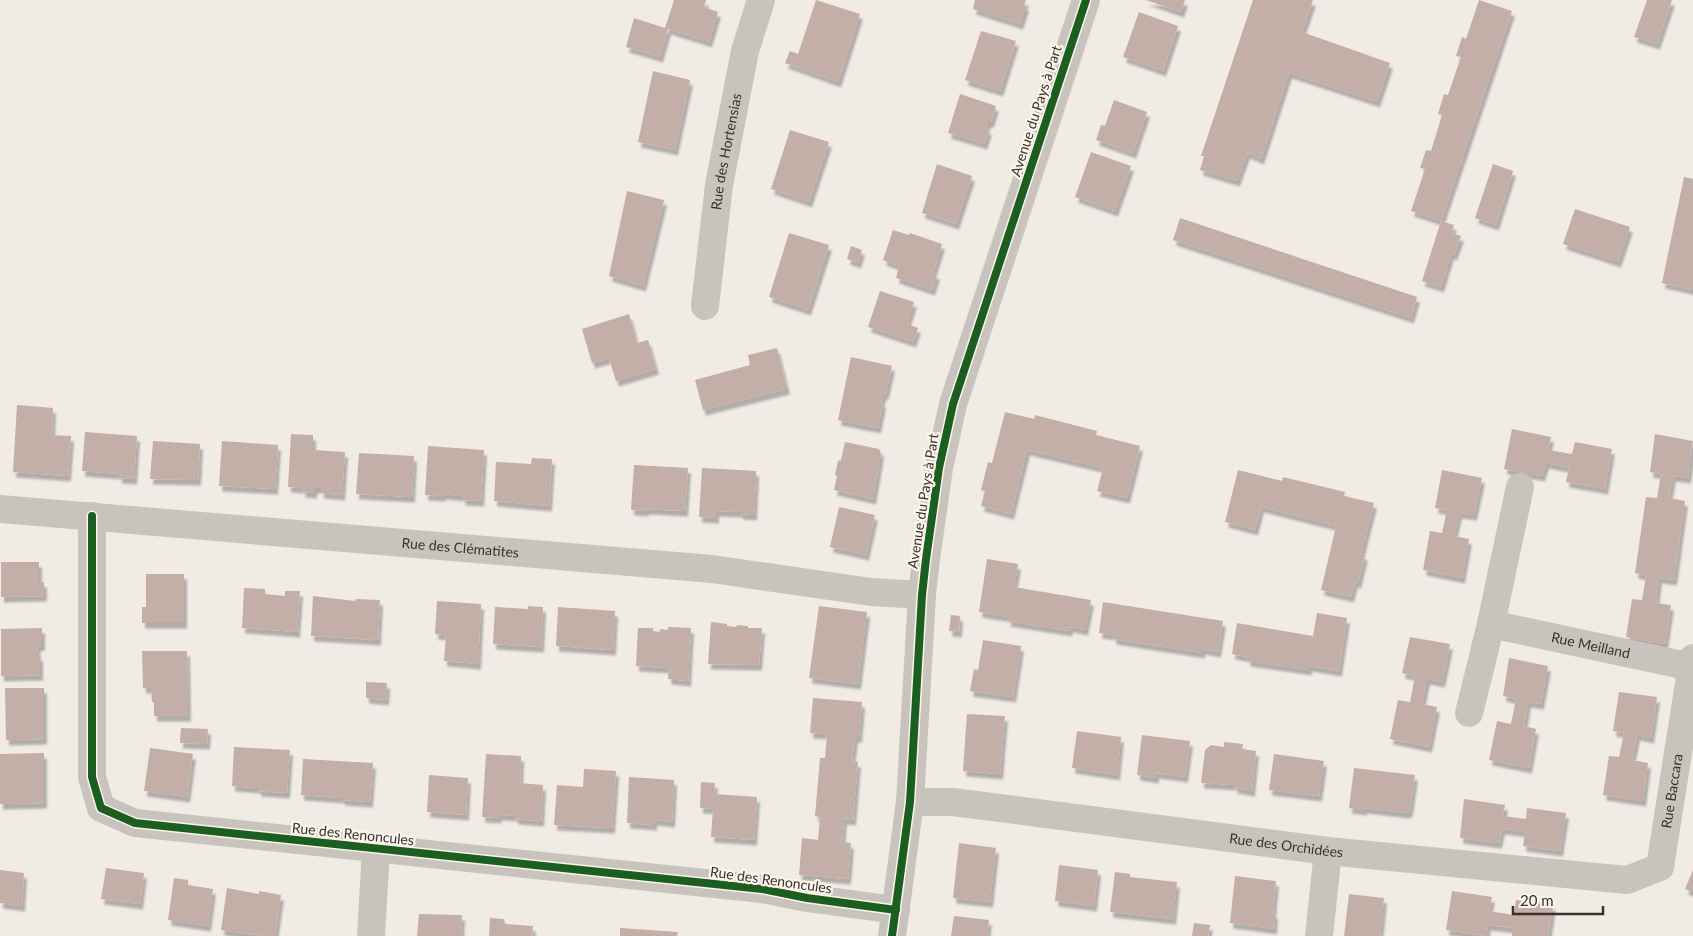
<svg xmlns="http://www.w3.org/2000/svg" width="1693" height="936" font-family="Lato,sans-serif">
<style>
.building{fill:#c3afa7;filter:url(#shadow)}
.lines{fill:none;stroke-linecap:round;stroke-linejoin:round}
.minor{stroke:#c9c3be;stroke-width:28}
.cycleway-casing{stroke:#fbf5ee;stroke-width:11}
.cycleway{stroke:#1b5e20;stroke-width:8}
.labels{text-anchor:middle;stroke-width:4.5;stroke-linejoin:round;paint-order:stroke}
.street-label{font-size:14px;fill:#3b302b;stroke:#fbf5ee}
</style>
<defs>
<filter id="shadow"><feDropShadow dx="3" dy="5.5" stdDeviation="1" flood-color="#0004"/></filter>
</defs>
<rect width="100%" height="100%" fill="#f0ebe5"/>
<g class="building">
<path d="M674 0H706L704 7 718 12 709 42 668 29 660 57 626 47 634 18 665 28Z"/>
<path d="M816 0 860 14 838 82 785 63 790 51 798 54Z"/>
<path d="M975 0H1026L1024 5 1026 6 1020 24 973 9Z"/>
<path d="M1146 0H1185L1181 12Z"/>
<path d="M1253 0H1313L1302 32 1390 63 1377 102 1289 73 1261 159 1247 153 1237 181 1200 170 1204 156H1201Z"/>
<path d="M1479 0 1512 11 1441 221 1454 225 1451 233 1461 236 1454 255 1451 254 1441 287 1422 281 1441 221 1411 211 1425 169 1420 168 1426 150 1431 151 1442 115 1438 114 1444 94 1448 95 1461 57 1456 56 1462 37 1466 39Z"/>
<path d="M1647 0H1672L1657 44 1634 37Z"/>
<path d="M1139 12 1178 26 1163 71 1123 57Z"/>
<path d="M981 31 1016 41 1000 91 965 80Z"/>
<path d="M653 71 690 80 675 150 638 142Z"/>
<path d="M960 94 996 106 991 122H988L986 129 989 130 984 144 948 133Z"/>
<path d="M1114 100 1147 112 1133 153 1096 140 1101 125 1105 126Z"/>
<path d="M790 130 829 142 809 202 771 189Z"/>
<path d="M1091 152 1131 166 1115 211 1075 197Z"/>
<path d="M937 164 972 176 956 224 922 213Z"/>
<path d="M1493 164 1513 171 1496 225 1475 218Z"/>
<path d="M1684 177 1693 179V290L1662 283Z"/>
<path d="M627 191 664 200 643 286 609 276Z"/>
<path d="M1575 209 1630 227 1618 262 1563 244Z"/>
<path d="M1180 218 1417 297 1411 318 1173 240Z"/>
<path d="M893 230 909 235 910 233 942 244 933 273 937 274 932 290 896 278 899 266 883 260Z"/>
<path d="M789 233 829 245 808 310 769 297Z"/>
<path d="M851 246 862 250 858 263 847 259Z"/>
<path d="M880 291 914 302 907 324 918 328 913 342 868 327Z"/>
<path d="M629 314 637 343 648 340 656 369 616 381 609 358 592 363 582 329Z"/>
<path d="M777 348 787 389 703 410 695 380 750 365 748 355Z"/>
<path d="M851 357 892 366 886 393 883 395 881 402 883 403 878 428 838 420Z"/>
<path d="M17 405 53 408 52 435 71 436 68 476 13 472Z"/>
<path d="M1005 412 1034 419 1035 415 1097 431 1096 435 1140 446 1127 498 1097 491 1103 468 1027 450 1011 514 981 506 985 491 981 490 988 462 992 463Z"/>
<path d="M1512 429 1551 437 1548 450 1572 454 1575 442 1612 449 1605 489 1566 482 1569 468 1546 463 1542 476 1504 469Z"/>
<path d="M85 432 137 436 134 479 119 478V474L82 471Z"/>
<path d="M291 434 313 435V450L345 452 342 495 321 493V488H314V493L302 492 303 488 288 487Z"/>
<path d="M1655 434 1693 441 1688 478 1673 476 1669 498 1685 501 1674 580 1659 578 1656 603 1671 605 1665 644 1626 637 1632 599 1642 600 1646 576 1635 573 1646 497 1657 498 1661 474 1650 472Z"/>
<path d="M153 441 200 444 198 480 150 479Z"/>
<path d="M222 441 278 445 275 489 219 486Z"/>
<path d="M845 442 879 449 881 453 873 499 834 490 837 476 835 475 838 461 841 460Z"/>
<path d="M428 446 484 450 481 501 462 500 463 496 443 494 442 496 425 495Z"/>
<path d="M359 453 414 456 412 497 356 494Z"/>
<path d="M532 458 552 459 549 506 494 501 496 462 531 464Z"/>
<path d="M634 465 688 468 685 511 646 509 645 511 631 510Z"/>
<path d="M702 468 756 471 754 515 740 514V512L716 511V518L699 517Z"/>
<path d="M1238 470 1282 481 1283 477 1345 492 1344 496 1374 503 1361 554 1365 555 1358 583 1355 582 1351 597 1321 590 1336 526 1261 507 1255 530 1225 522Z"/>
<path d="M1442 470 1482 478 1474 515 1459 513 1454 536 1469 539 1462 578 1423 570 1430 531 1442 533 1447 510 1435 508Z"/>
<path d="M839 507 875 515 866 555 830 547Z"/>
<path d="M987 559 1018 564 1014 587 1091 600 1085 630 1070 627 1069 631 1007 621 1009 617 979 612Z"/>
<path d="M1 562H39V582H44V596L1 597Z"/>
<path d="M146 574H184V623H142V607H146Z"/>
<path d="M244 588 265 589V594L285 596V591H300L297 632 242 628Z"/>
<path d="M313 596 355 601 356 599 380 600 378 640 311 636Z"/>
<path d="M437 601 481 604 478 664 444 661 446 635 435 634Z"/>
<path d="M1103 602 1223 621 1218 652 1202 649V653L1113 639 1114 635 1099 633Z"/>
<path d="M528 606 543 607 541 647 493 644 495 607 528 609Z"/>
<path d="M819 606 867 612 858 684 809 678Z"/>
<path d="M558 607 615 611 613 650 556 646Z"/>
<path d="M1317 613 1347 618 1339 671 1309 666V670L1247 661 1248 657 1232 654 1237 623 1313 636Z"/>
<path d="M951 615 960 616 959 632 949 631Z"/>
<path d="M711 622 727 624V626L736 627 737 625 748 626V628H762L759 665 708 664Z"/>
<path d="M668 627 691 628 688 681 668 679 669 668 636 666 638 628H653V631L660 632V629L668 630Z"/>
<path d="M42 628V645L37 646 38 656H40V675L1 676V629Z"/>
<path d="M1410 637 1450 644 1442 682 1427 679 1422 704 1437 707 1429 747 1390 739 1398 700 1410 702 1415 676 1402 673Z"/>
<path d="M983 640 1021 646 1013 697 970 691 974 669 978 670Z"/>
<path d="M142 651H187L188 716H154V702H152L151 688H143Z"/>
<path d="M1509 658 1548 666 1541 704 1528 702 1524 726 1536 729 1529 768 1489 760 1497 721 1511 724 1516 699 1503 696Z"/>
<path d="M366 682 387 683 386 700 366 698Z"/>
<path d="M5 688H44V739L6 740Z"/>
<path d="M1619 692 1657 697 1651 738 1637 735 1632 760 1648 763 1643 801 1603 795 1609 756 1619 757 1624 733 1613 731Z"/>
<path d="M813 698 862 702 859 737H855L852 761 858 762 853 820 844 819 842 842 851 843 848 879 799 875 802 838 818 840 820 817 815 816 820 758H825L827 734 810 733Z"/>
<path d="M967 714 1005 716 1000 774 963 771Z"/>
<path d="M181 728 208 729 207 744 180 743Z"/>
<path d="M1077 731 1121 737 1117 775 1072 768Z"/>
<path d="M1142 735 1190 741 1185 777 1156 773V778L1137 775Z"/>
<path d="M1224 742 1243 744 1242 749 1256 751 1252 791 1234 788 1235 785 1201 783 1205 750 1211 745 1224 747Z"/>
<path d="M234 747 290 750 287 793 258 791V788L232 786Z"/>
<path d="M150 748 193 754 187 797 144 791Z"/>
<path d="M44 753V803L0 804V754Z"/>
<path d="M486 754 521 756 520 783 543 785 541 821 515 819V816L499 815 498 818 482 817Z"/>
<path d="M1274 754 1324 761 1319 796 1269 790Z"/>
<path d="M303 759 373 763 370 802 342 800V798L301 795Z"/>
<path d="M1354 768 1415 775 1410 810 1407 813 1364 808V810L1349 808Z"/>
<path d="M584 769 616 771 612 828 554 825 557 785 583 787Z"/>
<path d="M429 775 468 778 466 815 427 812Z"/>
<path d="M629 777 674 780 672 822 654 820V825L627 823Z"/>
<path d="M701 782 715 783 714 794 757 797 754 840 711 837 713 809 700 808Z"/>
<path d="M1464 799 1505 805 1503 816 1526 819 1527 808 1566 813 1560 851 1523 846 1525 832 1502 829 1499 843 1460 838Z"/>
<path d="M959 843 996 848 990 902 953 898Z"/>
<path d="M1059 865 1098 870 1094 906 1055 901Z"/>
<path d="M106 868 144 873 140 904 101 899Z"/>
<path d="M0 870 24 873 22 906 0 903Z"/>
<path d="M1693 870V892L1685 889Z"/>
<path d="M1115 872 1130 874V877L1177 882 1173 919 1110 912Z"/>
<path d="M1235 876 1276 881 1273 913 1275 914 1274 929 1230 923Z"/>
<path d="M174 878 188 880V885L213 889 208 926 168 920Z"/>
<path d="M227 888 259 894V891L281 895 275 936H263L221 930Z"/>
<path d="M1452 891 1492 897 1489 911 1514 915 1516 900 1553 905 1548 936H1512V928L1488 925 1486 936 1446 930Z"/>
<path d="M1349 894 1384 898 1380 936H1344Z"/>
<path d="M419 914 462 915 461 936H417Z"/>
<path d="M954 916 989 920 987 936H951Z"/>
<path d="M490 918 504 919 505 924 533 926 532 936H489Z"/>
<path d="M1194 923 1210 925 1208 936H1192Z"/>
<path d="M620 928 678 932 677 936H620Z"/>
</g>
<g class="lines">
<g class="minor">
<path id="s1" d="M705 306 719 185 745 51 761 0"/>
<path id="s2" d="M0 509 712 569 871 592 922 595"/>
<path d="M92 516V777L101 808 135 823 762 889 807 898 896 910"/>
<path id="s3" d="M1491 624 1692 667"/>
<path d="M1469 713 1491 624 1520 487"/>
<path id="s4" d="M910 802H953L1328 851 1627 880 1660 867 1693 658"/>
<path d="M371 936 376 849"/>
<path d="M892 936 910 802 922 595 926 559 939 468 953 404 1086 0"/>
<path d="M1319 936 1328 851"/>
</g>
<g class="cycleway-casing">
<g id="cycleway">
<path d="M92 516V777L101 808 135 823 762 889 807 898 896 910"/>
<path d="M892 936 910 802 922 595 926 559 939 468 953 404 1086 0"/>
</g>
</g>
<use href="#cycleway" class="cycleway"/>
</g>
<g class="labels">
<g class="street-label">
<text transform="translate(1036 111) rotate(-72)" y="5">Avenue du Pays à Part</text>
<text dy="5" stroke="none"><textPath href="#s1" startOffset="156">Rue des Hortensias</textPath></text>
<text transform="translate(923 501) rotate(-81)" y="5">Avenue du Pays à Part</text>
<text dy="5" stroke="none"><textPath href="#s2" startOffset="462">Rue des Clématites</textPath></text>
<text dy="5" stroke="none"><textPath href="#s3" startOffset="102">Rue Meilland</textPath></text>
<text dy="5" stroke="none"><textPath href="#s4" startOffset="834">Rue Baccara</textPath></text>
<text transform="translate(353 834) rotate(6)" y="5">Rue des Renoncules</text>
<text dy="5" stroke="none"><textPath href="#s4" startOffset="379">Rue des Orchidées</textPath></text>
<text transform="translate(771 880) rotate(8)" y="5">Rue des Renoncules</text>
</g>
</g>
<path d="M1513 906v8h90v-8" fill="none" stroke="#3b302b" stroke-width="2.5"/>
<text x="1520" y="906" font-size="15" fill="#3b302b" stroke="#fbf5ee" stroke-width="4" paint-order="stroke">20 m</text>
</svg>
